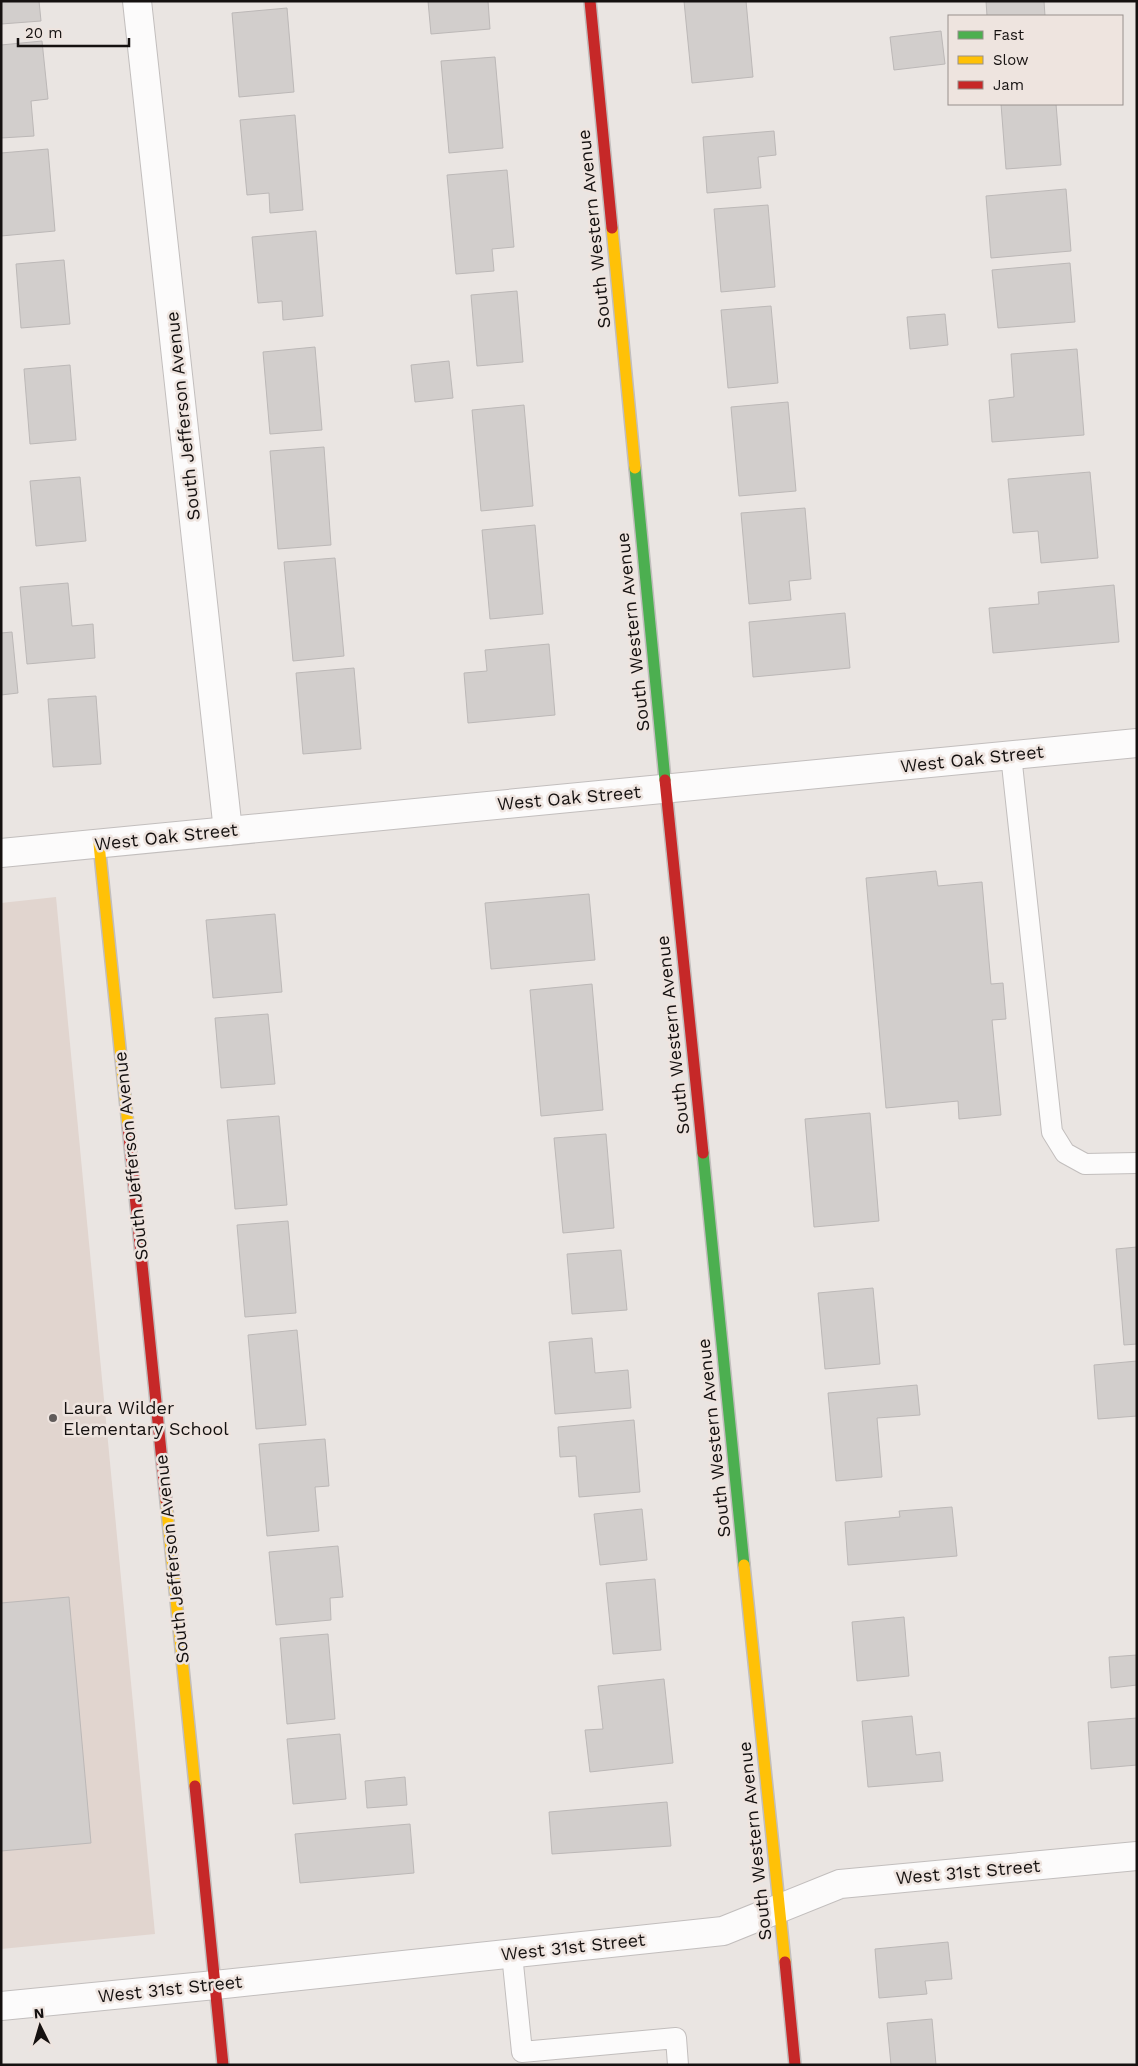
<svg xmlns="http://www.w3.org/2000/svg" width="1138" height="2066" font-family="'Work Sans',sans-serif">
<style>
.built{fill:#e1d5cf}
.building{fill:#d2cecc;stroke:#bcb8b7}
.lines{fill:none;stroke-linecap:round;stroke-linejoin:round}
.lane-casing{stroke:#c2bebd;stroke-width:22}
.street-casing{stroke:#c2bebd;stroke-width:30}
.fast-casing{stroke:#c2bebd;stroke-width:14}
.slow-casing{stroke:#c2bebd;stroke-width:14}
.jam-casing{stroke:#c2bebd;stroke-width:14}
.lane{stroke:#fcfbfb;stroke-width:20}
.street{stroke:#fcfbfb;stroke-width:28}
.fast{stroke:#4caf50;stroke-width:11}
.slow{stroke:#ffc107;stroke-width:11}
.jam{stroke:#c62828;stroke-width:11}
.poi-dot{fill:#605b5a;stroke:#eee4df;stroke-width:2}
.labels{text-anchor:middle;stroke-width:5;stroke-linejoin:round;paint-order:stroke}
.street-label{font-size:18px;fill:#151110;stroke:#eee4df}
.poi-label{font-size:18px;fill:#151110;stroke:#eee4df;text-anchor:start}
</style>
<rect width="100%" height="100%" fill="#eae5e2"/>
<path class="built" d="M56 897 155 1934 1 1949V903Z"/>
<g class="building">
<path d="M1 1H39L41 21 1 24Z"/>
<path d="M428 1H488L490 29 431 34Z"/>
<path d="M684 1H746L753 77 692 83Z"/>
<path d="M986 1H1044L1045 16H987Z"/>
<path d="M287 8 294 92 239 97 232 13Z"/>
<path d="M941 31 945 64 894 70 890 37Z"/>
<path d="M42 41 48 99 31 101 34 136 1 138V45Z"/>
<path d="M495 57 503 148 449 153 441 61Z"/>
<path d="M1001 104H1056L1061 165 1006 169Z"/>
<path d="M295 115 303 210 270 213 269 193 247 195 240 120Z"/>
<path d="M774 131 776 155 758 157 761 188 707 193 703 137Z"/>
<path d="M48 149 55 231 1 236V153Z"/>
<path d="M507 170 514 247 492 249 494 271 456 274 447 175Z"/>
<path d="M1066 189 1071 251 991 258 986 196Z"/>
<path d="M768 205 775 287 721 292 714 209Z"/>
<path d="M316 231 323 316 283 320 282 301 258 303 252 237Z"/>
<path d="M64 260 70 324 21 328 16 264Z"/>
<path d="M1070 263 1075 322 998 328 992 270Z"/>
<path d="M517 291 523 362 477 366 471 295Z"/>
<path d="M771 306 778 383 728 388 721 310Z"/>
<path d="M945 314 948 345 910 349 907 317Z"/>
<path d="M315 347 322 430 270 434 263 352Z"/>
<path d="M1077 349 1084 435 992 442 989 400 1014 397 1011 354Z"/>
<path d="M449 361 453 398 415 402 411 365Z"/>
<path d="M70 365 76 440 30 444 24 369Z"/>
<path d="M788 402 796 491 739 496 731 407Z"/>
<path d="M524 405 533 506 481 511 472 410Z"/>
<path d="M324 447 331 545 278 549 270 451Z"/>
<path d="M1090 472 1098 558 1041 563 1038 531 1013 533 1008 479Z"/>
<path d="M80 477 86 541 36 546 30 481Z"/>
<path d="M805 508 811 579 789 581 791 600 749 604 741 513Z"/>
<path d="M535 525 543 614 490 619 482 530Z"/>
<path d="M335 558 344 656 293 661 284 562Z"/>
<path d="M68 583 72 626 93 624 95 658 27 664 20 587Z"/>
<path d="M1114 585 1119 642 993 653 989 608 1039 604 1038 592Z"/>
<path d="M845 613 850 668 753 677 749 622Z"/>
<path d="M12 632 18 693 1 695V633Z"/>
<path d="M549 644 555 715 468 723 464 673 487 671 485 650Z"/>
<path d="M354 668 361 749 303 754 296 673Z"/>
<path d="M96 696 101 764 53 767 48 699Z"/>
<path d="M936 871 938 886 982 882 991 984 1003 983 1006 1019 992 1020 1001 1115 959 1119 958 1101 886 1108 866 878Z"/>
<path d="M589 894 595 960 491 969 485 903Z"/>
<path d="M275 914 282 992 213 998 206 920Z"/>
<path d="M592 984 603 1110 541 1116 530 990Z"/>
<path d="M268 1014 275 1084 221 1088 215 1018Z"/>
<path d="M870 1113 879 1221 814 1227 805 1119Z"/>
<path d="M279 1116 287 1205 235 1209 227 1120Z"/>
<path d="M606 1134 614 1228 563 1233 554 1138Z"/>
<path d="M288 1221 296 1313 245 1317 237 1225Z"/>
<path d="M1137 1247V1344L1124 1345 1116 1249Z"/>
<path d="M621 1250 627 1310 572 1314 567 1254Z"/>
<path d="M873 1288 880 1364 825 1369 818 1293Z"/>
<path d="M297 1330 306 1425 256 1429 248 1335Z"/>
<path d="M592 1338 595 1373 628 1370 631 1408 555 1414 549 1342Z"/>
<path d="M1137 1361V1416L1098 1419 1094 1365Z"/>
<path d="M917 1385 920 1415 877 1418 882 1477 836 1481 828 1393Z"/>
<path d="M634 1420 640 1492 579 1497 576 1456 560 1457 558 1427Z"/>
<path d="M325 1439 329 1486 315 1487 319 1531 267 1536 259 1444Z"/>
<path d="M952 1507 957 1556 848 1565 845 1522 900 1517 899 1511Z"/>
<path d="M642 1509 647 1560 600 1565 594 1514Z"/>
<path d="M338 1546 343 1597 330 1598 331 1620 276 1625 269 1552Z"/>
<path d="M655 1579 661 1650 613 1654 606 1583Z"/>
<path d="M69 1597 91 1843 1 1851V1603Z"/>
<path d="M904 1617 909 1676 857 1681 852 1622Z"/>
<path d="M328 1634 335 1719 287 1724 280 1638Z"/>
<path d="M1137 1655V1685L1111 1688 1109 1657Z"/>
<path d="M664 1679 673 1763 590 1772 585 1730 603 1729 598 1686Z"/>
<path d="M912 1716 916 1755 940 1752 943 1781 868 1787 862 1721Z"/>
<path d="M1137 1718V1765L1091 1769 1088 1722Z"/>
<path d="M340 1734 346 1799 293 1804 287 1739Z"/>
<path d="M405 1777 407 1805 367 1808 365 1781Z"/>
<path d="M667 1802 671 1846 552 1854 549 1812Z"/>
<path d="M410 1824 414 1873 300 1883 295 1834Z"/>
<path d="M948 1942 952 1979 925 1981 927 1994 879 1998 875 1949Z"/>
<path d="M932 2019 936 2065H891L887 2023Z"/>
</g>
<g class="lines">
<g class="lane-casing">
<g id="lane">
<path d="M1011 755 1052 1132 1065 1153 1085 1164 1137 1163"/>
<path d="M512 1954 522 2052 676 2038 678 2065"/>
</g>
</g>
<g class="street-casing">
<g id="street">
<path d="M137 1 228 831"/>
<path d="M1 853 1137 743"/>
<path d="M1 2006 215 1985 723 1931 840 1884 1137 1856"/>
</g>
</g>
<g class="fast-casing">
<g id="fast">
<path d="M635 468 665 780"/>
<path d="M703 1153 744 1565"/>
</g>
</g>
<g class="slow-casing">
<g id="slow">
<path d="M612 228 635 468"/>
<path d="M99 844 128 1126"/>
<path d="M166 1501 195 1786"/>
<path d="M744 1565 785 1962"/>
</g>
</g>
<g class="jam-casing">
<g id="jam">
<path d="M590 1 612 228"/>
<path d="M665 780 703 1153"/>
<path d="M128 1126 166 1501"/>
<path d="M195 1786 223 2065"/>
<path d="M785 1962 795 2065"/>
</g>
</g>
<use href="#lane" class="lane"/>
<use href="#street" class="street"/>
<use href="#fast" class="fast"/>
<use href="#slow" class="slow"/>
<use href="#jam" class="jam"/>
</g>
<circle class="poi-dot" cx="53" cy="1418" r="5"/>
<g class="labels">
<g class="street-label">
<text transform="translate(594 229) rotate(-96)" y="6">South Western Avenue</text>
<text transform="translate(183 416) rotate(-96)" y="6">South Jefferson Avenue</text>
<text transform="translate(633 632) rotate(-96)" y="6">South Western Avenue</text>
<text transform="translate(972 759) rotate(-6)" y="6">West Oak Street</text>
<text transform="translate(569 798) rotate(-5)" y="6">West Oak Street</text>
<text transform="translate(166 837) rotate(-6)" y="6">West Oak Street</text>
<text transform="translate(673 1035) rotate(-96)" y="6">South Western Avenue</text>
<text transform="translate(131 1156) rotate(-96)" y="6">South Jefferson Avenue</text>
<text transform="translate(714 1438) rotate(-96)" y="6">South Western Avenue</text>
<text transform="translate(172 1559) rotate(-96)" y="6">South Jefferson Avenue</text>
<text transform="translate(755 1841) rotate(-96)" y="6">South Western Avenue</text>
<text transform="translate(968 1872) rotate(-5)" y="6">West 31st Street</text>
<text transform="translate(573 1947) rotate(-6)" y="6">West 31st Street</text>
<text transform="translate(170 1989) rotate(-6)" y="6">West 31st Street</text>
</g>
<g class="poi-label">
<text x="63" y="1414">Laura Wilder<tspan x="63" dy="21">Elementary School</tspan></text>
</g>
</g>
<rect width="1138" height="2066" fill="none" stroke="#151110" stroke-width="5"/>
<rect x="948" y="15" width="175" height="90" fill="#eee4df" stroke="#97908c"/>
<rect x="958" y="31" width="25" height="8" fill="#4caf50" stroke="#97908c"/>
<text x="993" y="40" font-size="15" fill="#151110">Fast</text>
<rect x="958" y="56" width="25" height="8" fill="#ffc107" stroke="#97908c"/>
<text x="993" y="65" font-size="15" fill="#151110">Slow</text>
<rect x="958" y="81" width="25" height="8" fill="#c62828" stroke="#97908c"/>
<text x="993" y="90" font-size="15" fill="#151110">Jam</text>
<g transform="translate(40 2026) rotate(355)" stroke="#eee4df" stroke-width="4" paint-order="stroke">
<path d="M0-4L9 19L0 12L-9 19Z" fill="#151110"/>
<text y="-8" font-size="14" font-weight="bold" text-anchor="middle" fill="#151110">N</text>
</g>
<path d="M18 38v8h111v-8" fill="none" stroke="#151110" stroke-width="2.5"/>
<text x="25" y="38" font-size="15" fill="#151110" stroke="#eee4df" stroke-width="4" paint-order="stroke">20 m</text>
</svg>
